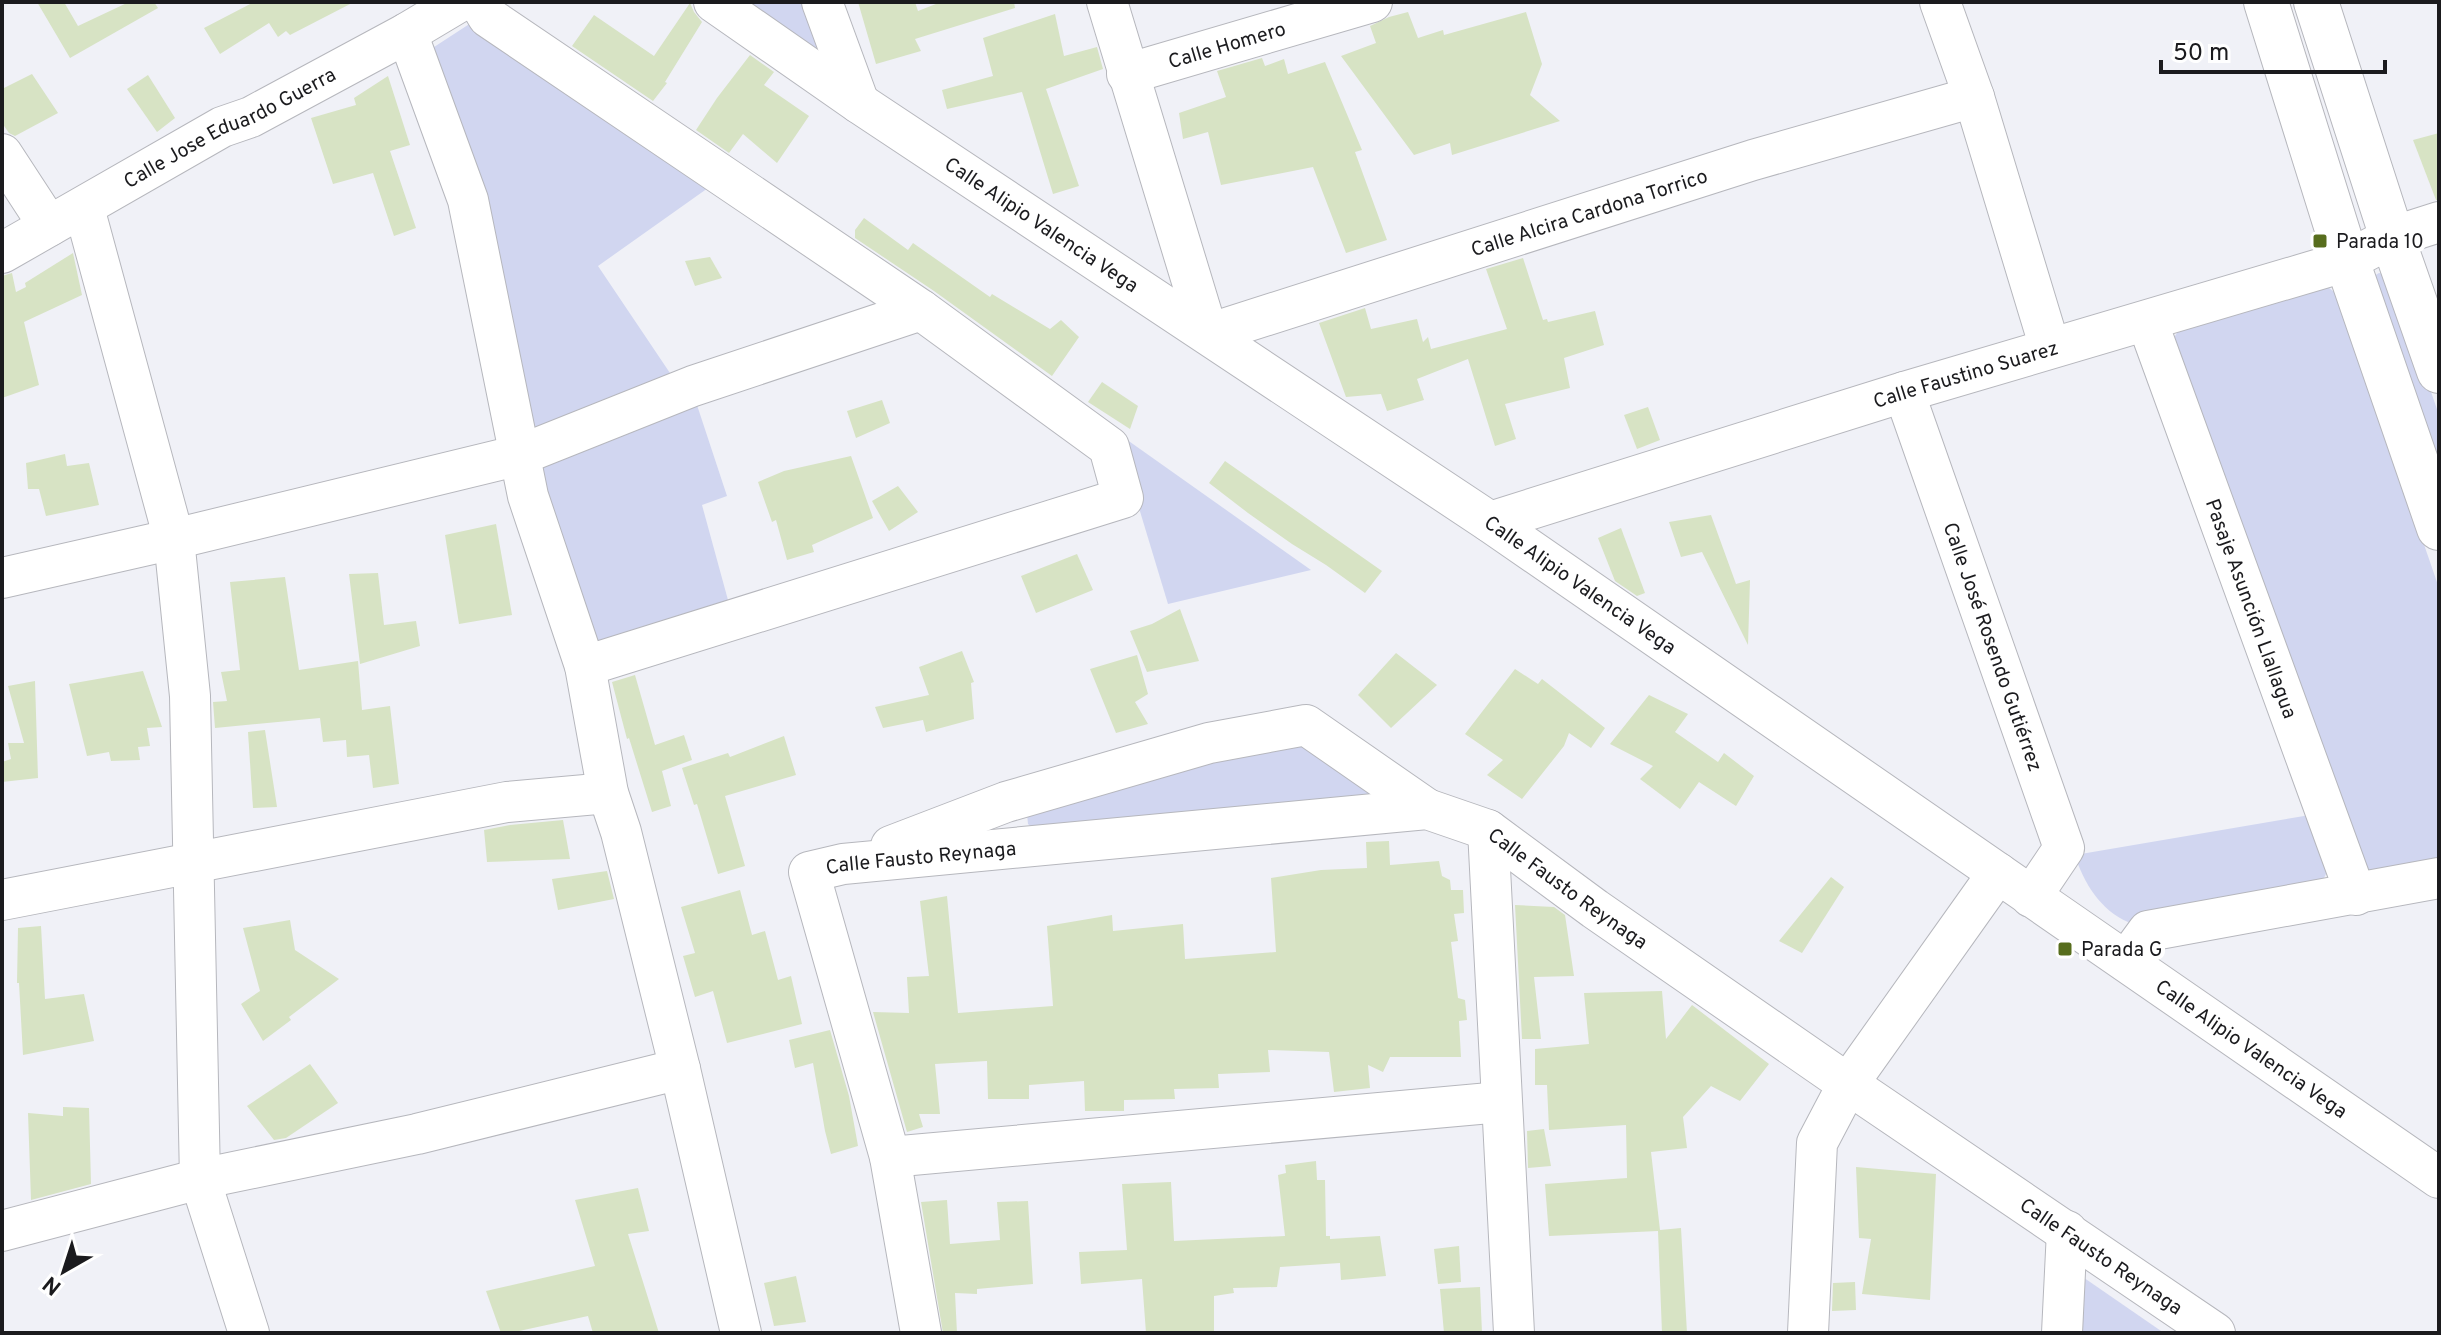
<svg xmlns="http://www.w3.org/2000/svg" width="2441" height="1335" font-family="Overpass,sans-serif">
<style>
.green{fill:#d1d6f0}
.building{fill:#d7e3c4}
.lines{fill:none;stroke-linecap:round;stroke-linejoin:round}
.minor-casing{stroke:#b6b7bd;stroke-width:42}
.major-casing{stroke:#b6b7bd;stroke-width:46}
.minor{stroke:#fff;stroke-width:40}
.major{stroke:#fff;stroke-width:44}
.poi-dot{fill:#576d1d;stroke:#fff;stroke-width:3}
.labels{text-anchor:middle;stroke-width:8;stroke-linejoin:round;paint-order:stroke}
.street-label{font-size:20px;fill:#1b1b1e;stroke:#fff}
.poi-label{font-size:20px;fill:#1b1b1e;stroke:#fff;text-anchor:start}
</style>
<rect width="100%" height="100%" fill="#f0f1f7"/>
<g class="green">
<path d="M747 2H801L819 54Z"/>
<path d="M474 21 708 188 598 266 674 379 536 437 431 49Z"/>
<path d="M2379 273 2388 275 2393 282 2439 415V490L2374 276Z"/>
<path d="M2324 284 2338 295 2439 588V860L2363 872 2174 345 2175 336 2180 328Z"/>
<path d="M695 399 727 496 702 505 731 611 592 656 536 459Z"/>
<path d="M1116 432 1311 570 1168 604Z"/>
<path d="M1307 740 1379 794 1037 832 1028 824 1027 814 1037 803Z"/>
<path d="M2310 815 2329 868 2323 880 2311 888 2128 922C2101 911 2083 882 2075 855Z"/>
<path d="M2077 1273 2164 1333H2074Z"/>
</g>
<g class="building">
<path d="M37 2H64L78 26 129 2H154L158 8 70 58Z"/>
<path d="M254 2H354L290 35 286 31 278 37 269 23 220 54 204 28Z"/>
<path d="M858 2H915L918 11 941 2H1014L1015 8 915 39 921 51 876 64Z"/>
<path d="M690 3 694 12 702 22 665 82 667 83 653 101 572 46 594 15 654 56Z"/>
<path d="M1408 12 1418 38 1443 30 1444 35 1526 12 1542 64 1530 95 1560 121 1452 155 1450 143 1414 155 1341 56 1376 43 1370 26 1389 17Z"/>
<path d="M1055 14 1064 56 1097 47 1103 69 1046 89 1079 186 1053 194 1022 92 947 109 942 90 993 76 983 38Z"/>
<path d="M750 55 774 72 764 85 809 116 777 163 743 134 729 153 696 130 717 98Z"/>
<path d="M1262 58 1265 66 1284 59 1288 74 1325 62 1362 150 1355 152 1387 240 1346 253 1313 167 1221 185 1208 132 1183 139 1179 113 1226 97 1217 71Z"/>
<path d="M32 74 58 113 15 136 9 133 2 123V89Z"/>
<path d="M148 75 175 118 157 132 127 89Z"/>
<path d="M388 76 410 145 390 151 416 228 394 236 373 173 333 184 311 118 356 105 354 98Z"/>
<path d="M2439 133V200H2436L2413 140Z"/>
<path d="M864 218 908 250 913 243 990 297 992 294 1050 329 1061 320 1079 337 1052 376 934 291 855 238V230Z"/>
<path d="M73 253 82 295 24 322 39 385 2 398V276L12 273 16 292 26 287 25 283Z"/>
<path d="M710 257 722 278 695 286 685 261Z"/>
<path d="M1523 258 1543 320 1547 319 1548 322 1595 311 1604 345 1564 358 1570 388 1505 404 1516 439 1495 446 1468 359 1417 379 1424 400 1387 411 1381 394 1346 397 1319 323 1365 308 1371 329 1417 319 1423 342 1428 337 1431 349 1507 329 1486 269Z"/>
<path d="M1102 382 1138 406 1130 429 1088 402Z"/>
<path d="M882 400 890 423 856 438 847 411Z"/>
<path d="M1648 407 1660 440 1637 449 1624 415Z"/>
<path d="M65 454 67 466 89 463 99 505 46 516 39 489H28L26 463Z"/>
<path d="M851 456 873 518 812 545 814 552 787 560 776 520 772 522 758 482 784 471Z"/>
<path d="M1225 461 1382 571 1365 593 1326 565 1292 544 1248 513 1209 483Z"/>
<path d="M898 486 918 512 889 531 872 501Z"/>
<path d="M1711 515 1736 584 1750 580 1748 645 1702 552 1681 557 1669 522Z"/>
<path d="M496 524 512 615 459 624 445 535Z"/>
<path d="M1621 528 1645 593 1637 596 1615 581 1598 538Z"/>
<path d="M1077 554 1093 590 1036 613 1021 576Z"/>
<path d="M378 573 384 625 416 621 420 646 360 664 349 574Z"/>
<path d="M285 577 299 670 358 661 362 710 390 706 399 784 373 788 369 755 347 757 346 740 323 742 320 718 215 728 213 702 227 701 221 672 240 670 230 582Z"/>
<path d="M1180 609 1199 661 1147 672 1130 631 1152 624Z"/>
<path d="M962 651 974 682 971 683 974 719 926 732 923 720 883 728 875 707 929 695 919 667Z"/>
<path d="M1396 653 1437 685 1391 728 1358 695Z"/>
<path d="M1137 655 1148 694 1135 702 1148 724 1116 733 1090 669Z"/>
<path d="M1515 669 1538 684 1542 679 1605 728 1591 748 1569 733 1564 746 1522 799 1487 775 1503 760 1465 734Z"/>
<path d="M143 671 162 727 147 728 150 746 138 747 140 760 111 761 109 752 87 756 69 684Z"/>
<path d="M635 675 655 745 684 735 692 760 662 771 671 806 652 812 629 738 627 739 612 682Z"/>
<path d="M35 681 38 778 2 782V762L11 759 8 743H24L8 686Z"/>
<path d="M1649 695 1688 714 1675 732 1718 762 1724 753 1754 776 1736 806 1699 782 1680 809 1640 779 1653 766 1610 744Z"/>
<path d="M265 730 277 807 253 808 248 732Z"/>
<path d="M784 736 796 775 725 796 745 866 718 874 697 804 694 805 682 768 728 753 730 757Z"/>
<path d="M563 820 570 859 487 862 484 830 510 825Z"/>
<path d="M1389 841 1390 865 1439 861 1442 876 1450 880 1451 890H1463L1464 913 1454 914 1458 941 1451 942 1458 998 1465 1000 1467 1020 1459 1021 1461 1057H1390L1383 1072 1368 1065 1370 1088 1334 1092 1329 1052 1268 1050 1270 1072 1218 1074 1219 1088 1174 1089 1175 1099 1124 1100V1111H1085L1084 1081 1029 1085V1099H988L987 1061 935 1064 940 1114H919L923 1127 907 1132 873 1012 909 1013 907 977 929 976 920 901 947 896 958 1013 1053 1006 1047 926 1112 915 1113 931 1183 924 1185 959 1276 952 1271 878 1321 870 1367 868 1366 842Z"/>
<path d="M607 871 614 899 558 910 552 879Z"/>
<path d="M1831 877 1844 887 1802 953 1779 941Z"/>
<path d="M740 890 752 935 765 931 778 980 791 976 802 1024 727 1043 713 991 695 997 683 956 695 953 681 907Z"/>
<path d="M1515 905 1554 907 1565 915 1574 976 1534 977 1541 1039H1522Z"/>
<path d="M290 920 295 950 339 979 289 1017 291 1020 263 1041 241 1004 260 991 243 928Z"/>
<path d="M41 926 45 999 84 994 94 1041 23 1055 19 983H17L18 928Z"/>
<path d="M1662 991 1666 1039 1692 1005 1769 1064 1740 1101 1711 1086 1683 1117 1687 1148 1651 1152 1660 1230 1681 1228 1687 1333H1662L1658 1231 1549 1236 1545 1184 1627 1178 1626 1125 1549 1130 1547 1085H1535V1049L1589 1044 1584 993Z"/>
<path d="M830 1030 849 1096 858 1146 831 1154 825 1131 813 1063 795 1068 789 1040Z"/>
<path d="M310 1064 338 1103 286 1138 274 1140 247 1106Z"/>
<path d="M63 1107 89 1108 91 1184 31 1200 28 1113 63 1116Z"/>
<path d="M1544 1129 1551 1166 1528 1168 1527 1131Z"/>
<path d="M1316 1161 1317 1180H1325L1326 1236H1330V1239L1380 1236 1386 1276 1341 1280 1340 1263 1280 1267 1277 1287 1233 1288 1234 1293 1214 1296V1333H1146L1142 1279 1081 1284 1079 1252 1127 1250 1122 1184 1171 1182 1174 1241 1285 1236 1278 1175 1286 1173 1285 1165Z"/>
<path d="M1856 1167 1936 1174 1930 1300 1862 1294 1871 1239 1859 1238Z"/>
<path d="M638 1188 649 1231 628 1234 659 1333H593L588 1316 510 1333H501L486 1291 595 1266 575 1200Z"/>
<path d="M947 1200 950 1244 1000 1240 997 1202 1028 1201 1033 1284 977 1289V1294L955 1293 957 1333H943L921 1202Z"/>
<path d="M1459 1246 1461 1282 1438 1284 1434 1249Z"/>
<path d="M796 1276 806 1322 774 1326 764 1283Z"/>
<path d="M1855 1282 1856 1310 1832 1311 1833 1283Z"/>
<path d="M1480 1287 1482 1333H1444L1440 1289Z"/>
</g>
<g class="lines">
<g class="minor-casing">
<g id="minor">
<path d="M479 2 488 17 921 310 1109 447 1123 498 585 666"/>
<path id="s1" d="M714 2 859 103 1490 522 2439 1178"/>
<path d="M822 2 859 103"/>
<path d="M1107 2 1208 334"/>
<path d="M1940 2 1974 97 2050 348"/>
<path d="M407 33 468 200 528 496 585 666 608 793 621 832 680 1069 741 1333"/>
<path id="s2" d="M1127 74 1372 2"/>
<path d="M2 154 49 226"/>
<path d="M84 208 174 539 190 696 200 1179 249 1333"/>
<path id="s3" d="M2 253 222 127 251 117 407 33 459 2"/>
<path id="s4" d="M2147 321 2356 895"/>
<path id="s5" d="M1208 334 1753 160 1974 97"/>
<path id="s6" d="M1904 392 2064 848 2031 897"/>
<path id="s7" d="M1490 522 1904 392 2347 261 2392 237 2439 222"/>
<path d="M2 578 174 539 520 455 693 386 921 310"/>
<path d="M1488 830 1514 1333"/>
<path d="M891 846 1006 802 1209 743 1306 725 1427 809"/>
<path d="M2 900 507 802 608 793"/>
<path d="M2126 961 2148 931 2439 878"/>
<path d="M890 1157 1501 1102"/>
<path d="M2 1231 200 1179 417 1134 680 1069"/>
<path id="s8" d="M921 1333 890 1157 809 872 843 864 1427 809 1488 830 1595 909 1848 1084 2215 1333"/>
<path d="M1808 1333 1817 1143 1848 1084 1998 873"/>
<path d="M2062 1333 2067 1231"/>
</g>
</g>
<g class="major-casing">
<g id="major">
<path d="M2266 2 2347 261 2439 528"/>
<path d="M2316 2 2392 237 2439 371"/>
</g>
</g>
<use href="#minor" class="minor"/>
<use href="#major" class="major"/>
</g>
<g class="poi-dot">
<rect x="2312" y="233" width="16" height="16" rx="4"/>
<rect x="2057" y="941" width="16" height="16" rx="4"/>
</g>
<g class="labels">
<g class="street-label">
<text dy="7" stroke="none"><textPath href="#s2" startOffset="104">Calle Homero</textPath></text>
<text dy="7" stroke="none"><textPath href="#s3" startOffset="260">Calle Jose Eduardo Guerra</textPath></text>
<text dy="7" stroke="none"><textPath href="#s5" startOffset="400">Calle Alcira Cardona Torrico</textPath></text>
<text dy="7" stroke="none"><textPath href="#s1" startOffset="396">Calle Alipio Valencia Vega</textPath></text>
<text dy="7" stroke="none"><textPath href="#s7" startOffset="498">Calle Faustino Suarez</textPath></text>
<text dy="7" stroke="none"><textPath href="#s1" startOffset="1044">Calle Alipio Valencia Vega</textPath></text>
<text dy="7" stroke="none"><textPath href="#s4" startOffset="306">Pasaje Asunción Llallagua</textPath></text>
<text dy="7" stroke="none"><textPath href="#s6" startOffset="270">Calle José Rosendo Gutiérrez</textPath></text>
<text dy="7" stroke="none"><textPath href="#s8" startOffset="588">Calle Fausto Reynaga</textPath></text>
<text dy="7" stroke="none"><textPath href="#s8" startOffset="1260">Calle Fausto Reynaga</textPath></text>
<text dy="7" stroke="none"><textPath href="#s1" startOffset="1860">Calle Alipio Valencia Vega</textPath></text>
<text dy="7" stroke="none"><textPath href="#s8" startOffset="1908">Calle Fausto Reynaga</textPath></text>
</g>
<g class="poi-label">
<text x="2336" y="248">Parada 10</text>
<text x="2081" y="956">Parada G</text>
</g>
</g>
<rect width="2441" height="1335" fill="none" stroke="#1b1b1e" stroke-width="8"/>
<g transform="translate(64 1271) rotate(219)" stroke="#ffffff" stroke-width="6" paint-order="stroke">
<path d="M0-6L14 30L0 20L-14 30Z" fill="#1b1b1e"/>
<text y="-12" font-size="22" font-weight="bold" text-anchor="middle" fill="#1b1b1e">N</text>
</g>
<path d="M2161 60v12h224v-12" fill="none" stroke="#1b1b1e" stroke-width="4"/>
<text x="2173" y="60" font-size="24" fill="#1b1b1e" stroke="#ffffff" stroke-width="6" paint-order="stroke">50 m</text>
</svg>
